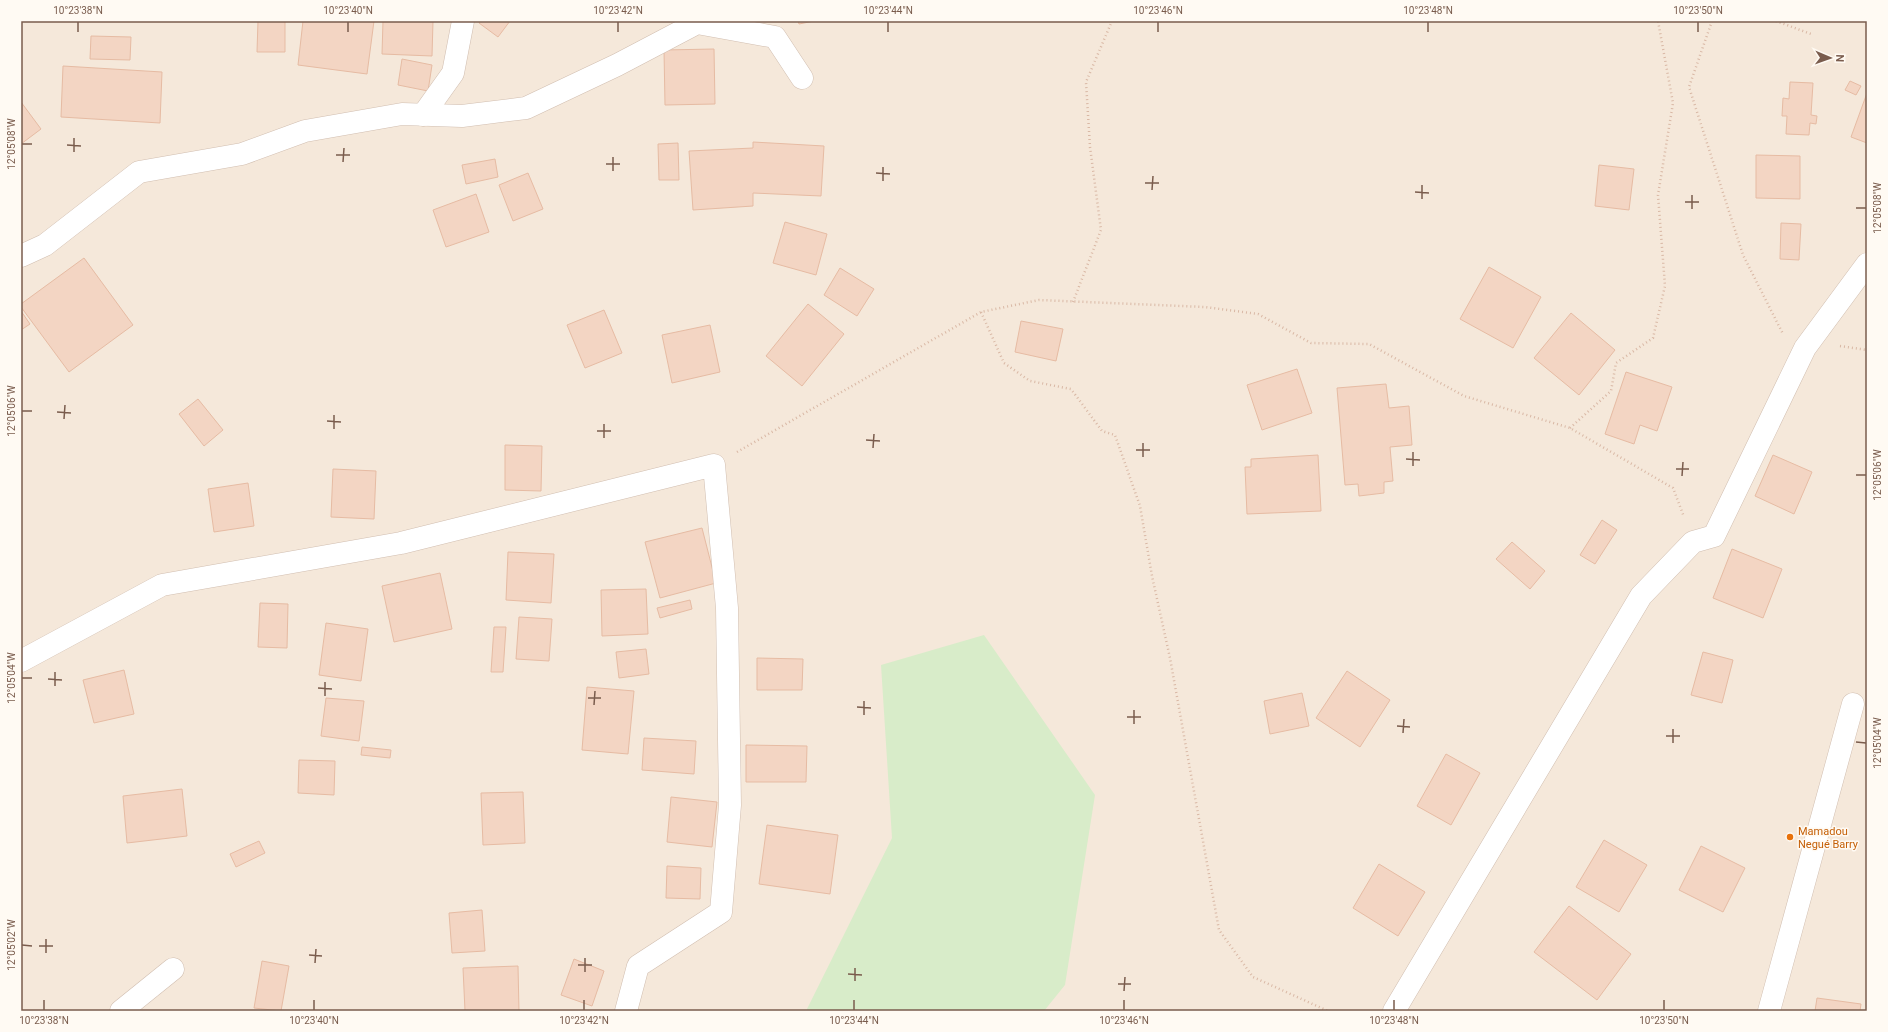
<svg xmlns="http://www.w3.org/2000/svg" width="1888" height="1032" font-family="Roboto,sans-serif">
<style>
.residential{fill:#f5e8da}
.green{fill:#d8ecc9}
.building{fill:#f3d5c3;stroke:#e6bba3}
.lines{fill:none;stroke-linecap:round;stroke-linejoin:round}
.minor-casing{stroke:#d1beb0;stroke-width:23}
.path{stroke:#d9b8a5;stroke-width:2.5;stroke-dasharray:1 3;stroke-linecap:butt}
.minor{stroke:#fff;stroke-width:22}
.ticks{fill:none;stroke:#7a5c4d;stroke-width:1.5}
.food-dot{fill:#e8710a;stroke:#fffaf3;stroke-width:1.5}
.labels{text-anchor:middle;stroke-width:3;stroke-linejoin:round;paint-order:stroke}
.food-label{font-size:11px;fill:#c56008;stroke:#fffaf3;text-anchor:start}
.neatline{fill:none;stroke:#7a5c4d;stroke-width:1.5}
.ticks-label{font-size:10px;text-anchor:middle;fill:#7a5c4d}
</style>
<rect width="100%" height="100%" fill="#fdf6ec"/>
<rect class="residential" x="21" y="21" width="1846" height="990"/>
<path class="green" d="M984 635 1095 795 1065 985 1044 1011H806L892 838 881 665Z"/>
<g class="building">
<path d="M258 21H285V52H257Z"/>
<path d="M303 21H374L367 74 298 65Z"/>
<path d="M383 21H433L432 56 382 54Z"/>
<path d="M480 21H510L498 37 479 23Z"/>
<path d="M798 21H814L799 24Z"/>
<path d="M91 36 131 37 130 60 90 59Z"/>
<path d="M714 49 715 104 665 105 664 50Z"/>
<path d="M402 59 432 65 428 91 398 85Z"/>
<path d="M63 66 162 72 160 123 61 117Z"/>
<path d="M1850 81 1861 86 1856 95 1845 90Z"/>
<path d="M1790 82 1813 83 1811 115 1817 116 1816 124 1810 123 1809 135 1786 134 1787 116H1782L1783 98 1789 99Z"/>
<path d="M1867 93V143L1851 137Z"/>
<path d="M21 102 41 129 21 144Z"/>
<path d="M753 142 824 146 821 196 753 193V206L693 210 689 151 753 148Z"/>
<path d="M678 143 679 180H659L658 144Z"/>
<path d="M1756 155 1800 156V199L1756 198Z"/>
<path d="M495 159 498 177 466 184 462 165Z"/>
<path d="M1599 165 1634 169 1629 210 1595 206Z"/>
<path d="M528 173 543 209 513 221 499 185Z"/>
<path d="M476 194 489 232 446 247 433 210Z"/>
<path d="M785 222 827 234 816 275 773 263Z"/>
<path d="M1781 223 1801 224 1799 260 1780 259Z"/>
<path d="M84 258 133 325 69 372 21 307V304Z"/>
<path d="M1489 267 1541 297 1513 348 1460 319Z"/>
<path d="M840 268 874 289 857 316 824 295Z"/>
<path d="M808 304 844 334 802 386 766 356Z"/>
<path d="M604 310 622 353 585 368 567 325Z"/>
<path d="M21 311 30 324 21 330Z"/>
<path d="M1571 313 1615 350 1579 395 1534 358Z"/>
<path d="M1021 321 1063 329 1056 361 1015 352Z"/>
<path d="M710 325 720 372 672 383 662 335Z"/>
<path d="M1297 369 1312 413 1262 430 1247 385Z"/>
<path d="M1626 372 1672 387 1657 431 1640 425 1634 444 1605 434Z"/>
<path d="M1386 384 1389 408 1409 406 1412 445 1390 447 1393 481 1384 482V493L1359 496 1358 484 1345 485 1337 388Z"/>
<path d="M198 399 223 430 204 446 179 414Z"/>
<path d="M505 445 542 446 541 491 505 490Z"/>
<path d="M1318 455 1321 511 1247 514 1245 467H1251V459Z"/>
<path d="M1773 455 1812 472 1794 514 1755 496Z"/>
<path d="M333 469 376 471 374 519 331 517Z"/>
<path d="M248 483 254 526 214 532 208 489Z"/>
<path d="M1602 520 1617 530 1595 564 1580 555Z"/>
<path d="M702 528 716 583 660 598 645 542Z"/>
<path d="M1512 542 1545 571 1530 589 1496 559Z"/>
<path d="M1732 549 1782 569 1763 618 1713 598Z"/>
<path d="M508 552 554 554 551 603 506 600Z"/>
<path d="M440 573 452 629 394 642 382 586Z"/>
<path d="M646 589 648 634 602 636 601 590Z"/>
<path d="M690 600 692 609 660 618 657 608Z"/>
<path d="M260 603 288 604 287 648 258 647Z"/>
<path d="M519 617 552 619 549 661 516 659Z"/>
<path d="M326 623 368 629 361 681 319 675Z"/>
<path d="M494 627H506L503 672H491Z"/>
<path d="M646 649 649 674 619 678 616 652Z"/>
<path d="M1703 652 1733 660 1722 703 1691 695Z"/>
<path d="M757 658 803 659 802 690H757Z"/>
<path d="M124 670 134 714 94 723 83 680Z"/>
<path d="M1347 671 1390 700 1360 747 1316 718Z"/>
<path d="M587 687 634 691 628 754 582 750Z"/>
<path d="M1302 693 1309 726 1270 734 1264 701Z"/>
<path d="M326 698 364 701 359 741 321 736Z"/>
<path d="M644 738 696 741 694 774 642 770Z"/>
<path d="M746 745 807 746 806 782H746Z"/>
<path d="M362 747 391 750 390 758 361 755Z"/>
<path d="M1446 754 1480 773 1451 825 1417 806Z"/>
<path d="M299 760 335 761 334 795 298 793Z"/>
<path d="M182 789 187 836 127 843 123 796Z"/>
<path d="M523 792 525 843 483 845 481 793Z"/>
<path d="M671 797 717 802 712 847 667 842Z"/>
<path d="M767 825 838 835 830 894 759 884Z"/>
<path d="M1604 840 1647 865 1619 912 1576 887Z"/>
<path d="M259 841 265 853 236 867 230 854Z"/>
<path d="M1701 846 1745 868 1723 912 1679 890Z"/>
<path d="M1379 864 1425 892 1398 936 1353 908Z"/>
<path d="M667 866 701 868 700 899 666 898Z"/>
<path d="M1569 906 1631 954 1597 1000 1534 952Z"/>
<path d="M482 910 485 951 452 953 449 913Z"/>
<path d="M574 959 604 971 592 1006 561 995Z"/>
<path d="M262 961 289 966 281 1011 254 1008Z"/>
<path d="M518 966 519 1011H465L463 968Z"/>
<path d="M1817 998 1861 1004 1860 1011H1815Z"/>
</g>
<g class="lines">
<g class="minor-casing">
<g id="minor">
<path d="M423 115 453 73 463 21"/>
<path d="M21 256 45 245 139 172 242 154 305 131 402 114 462 116 526 108 617 65 697 23 775 37 802 78"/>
<path d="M21 661 162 585 401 543 714 465 727 608 730 805 721 912 638 966 626 1011"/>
<path d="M121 1011 173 969"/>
<path d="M1394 1011 1641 596 1693 542 1714 536 1805 348 1867 264"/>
<path d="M1769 1011 1853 704"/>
</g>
</g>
<g class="path">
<path d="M1712 21 1689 87 1743 255 1783 334"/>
<path d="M1776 21 1811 34"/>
<path d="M1073 302 1101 230 1090 147 1086 82 1112 21"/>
<path d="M981 312 1004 363 1030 381 1071 389 1102 431 1115 435 1140 506 1152 576 1170 658 1219 930 1253 977 1328 1011"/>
<path d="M1840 346 1867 350"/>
<path d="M1570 428 1611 391 1616 363 1653 338 1665 286 1658 195 1673 103 1658 21"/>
<path d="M737 452 981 312 1039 300 1205 307 1258 314 1311 343 1369 344 1464 396 1570 428 1673 488 1684 517"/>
</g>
<use href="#minor" class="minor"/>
</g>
<path class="ticks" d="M78 32V22M348 32V22M618 32V22M888 32V22M1158 32V22M1428 32V22M1698 32V22M22 144H32M67 145 81 146M74 152V138M336 155H350M343 162 344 148M606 164H620M613 171V157M876 173 890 174M883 181V167M1145 183H1159M1152 190 1153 176M1415 192 1429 193M1422 199V185M1685 202H1699M1856 208H1866M1692 209V195M22 411H32M57 412 71 413M64 419 65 405M327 421 341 422M334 429V415M597 431H611M604 438V424M866 440 880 441M873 448 874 434M1136 450H1150M1143 457V443M1406 459 1420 460M1413 466V452M1676 469H1689M1856 475H1866M1682 476 1683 462M22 678H32M48 679 62 680M55 686V672M318 688 332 689M325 696V682M588 698H601M594 705 595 691M857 707 871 708M864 715V701M1127 717H1141M1134 724V710M1397 726 1410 727M1403 733 1404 719M1666 736H1680M1856 742 1866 743M1673 743V729M22 945 32 946M39 946H53M46 953V939M309 955 322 956M315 963 316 949M578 965H592M585 972V958M848 974 862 975M855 981V968M1118 984H1131M1124 991 1125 977M44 1010V1000M314 1010V1000M584 1010V1000M854 1010V1000M1124 1010V1000M1394 1010V1000M1664 1010V1000"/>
<circle class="food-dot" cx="1790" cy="837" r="4"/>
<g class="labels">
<g class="food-label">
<text x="1798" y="835">Mamadou<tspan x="1798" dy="13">Negué Barry</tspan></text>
</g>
</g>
<rect width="1888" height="1032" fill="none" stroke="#fffaf3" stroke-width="44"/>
<g transform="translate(1830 58) rotate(92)" stroke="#fffaf3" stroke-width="3" paint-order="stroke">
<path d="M0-3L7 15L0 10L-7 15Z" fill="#7a5c4d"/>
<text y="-6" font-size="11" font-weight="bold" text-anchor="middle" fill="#7a5c4d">N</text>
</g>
<rect x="22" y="22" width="1844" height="988" class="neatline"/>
<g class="ticks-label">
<text x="78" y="14">10°23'38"N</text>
<text x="348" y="14">10°23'40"N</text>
<text x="618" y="14">10°23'42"N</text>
<text x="888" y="14">10°23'44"N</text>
<text x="1158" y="14">10°23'46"N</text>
<text x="1428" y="14">10°23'48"N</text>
<text x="1698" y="14">10°23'50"N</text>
<text transform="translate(11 144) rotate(-90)" y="4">12°05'08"W</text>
<text transform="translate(1877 208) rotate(-90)" y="4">12°05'08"W</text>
<text transform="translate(11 411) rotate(-90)" y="4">12°05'06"W</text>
<text transform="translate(1877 475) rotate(-90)" y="4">12°05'06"W</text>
<text transform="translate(11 678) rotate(-90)" y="4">12°05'04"W</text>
<text transform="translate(1877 743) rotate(-90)" y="4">12°05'04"W</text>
<text transform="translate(11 945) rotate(-90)" y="4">12°05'02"W</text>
<text x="44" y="1024">10°23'38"N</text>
<text x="314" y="1024">10°23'40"N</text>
<text x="584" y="1024">10°23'42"N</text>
<text x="854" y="1024">10°23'44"N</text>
<text x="1124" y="1024">10°23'46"N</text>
<text x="1394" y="1024">10°23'48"N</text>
<text x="1664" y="1024">10°23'50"N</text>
</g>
</svg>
